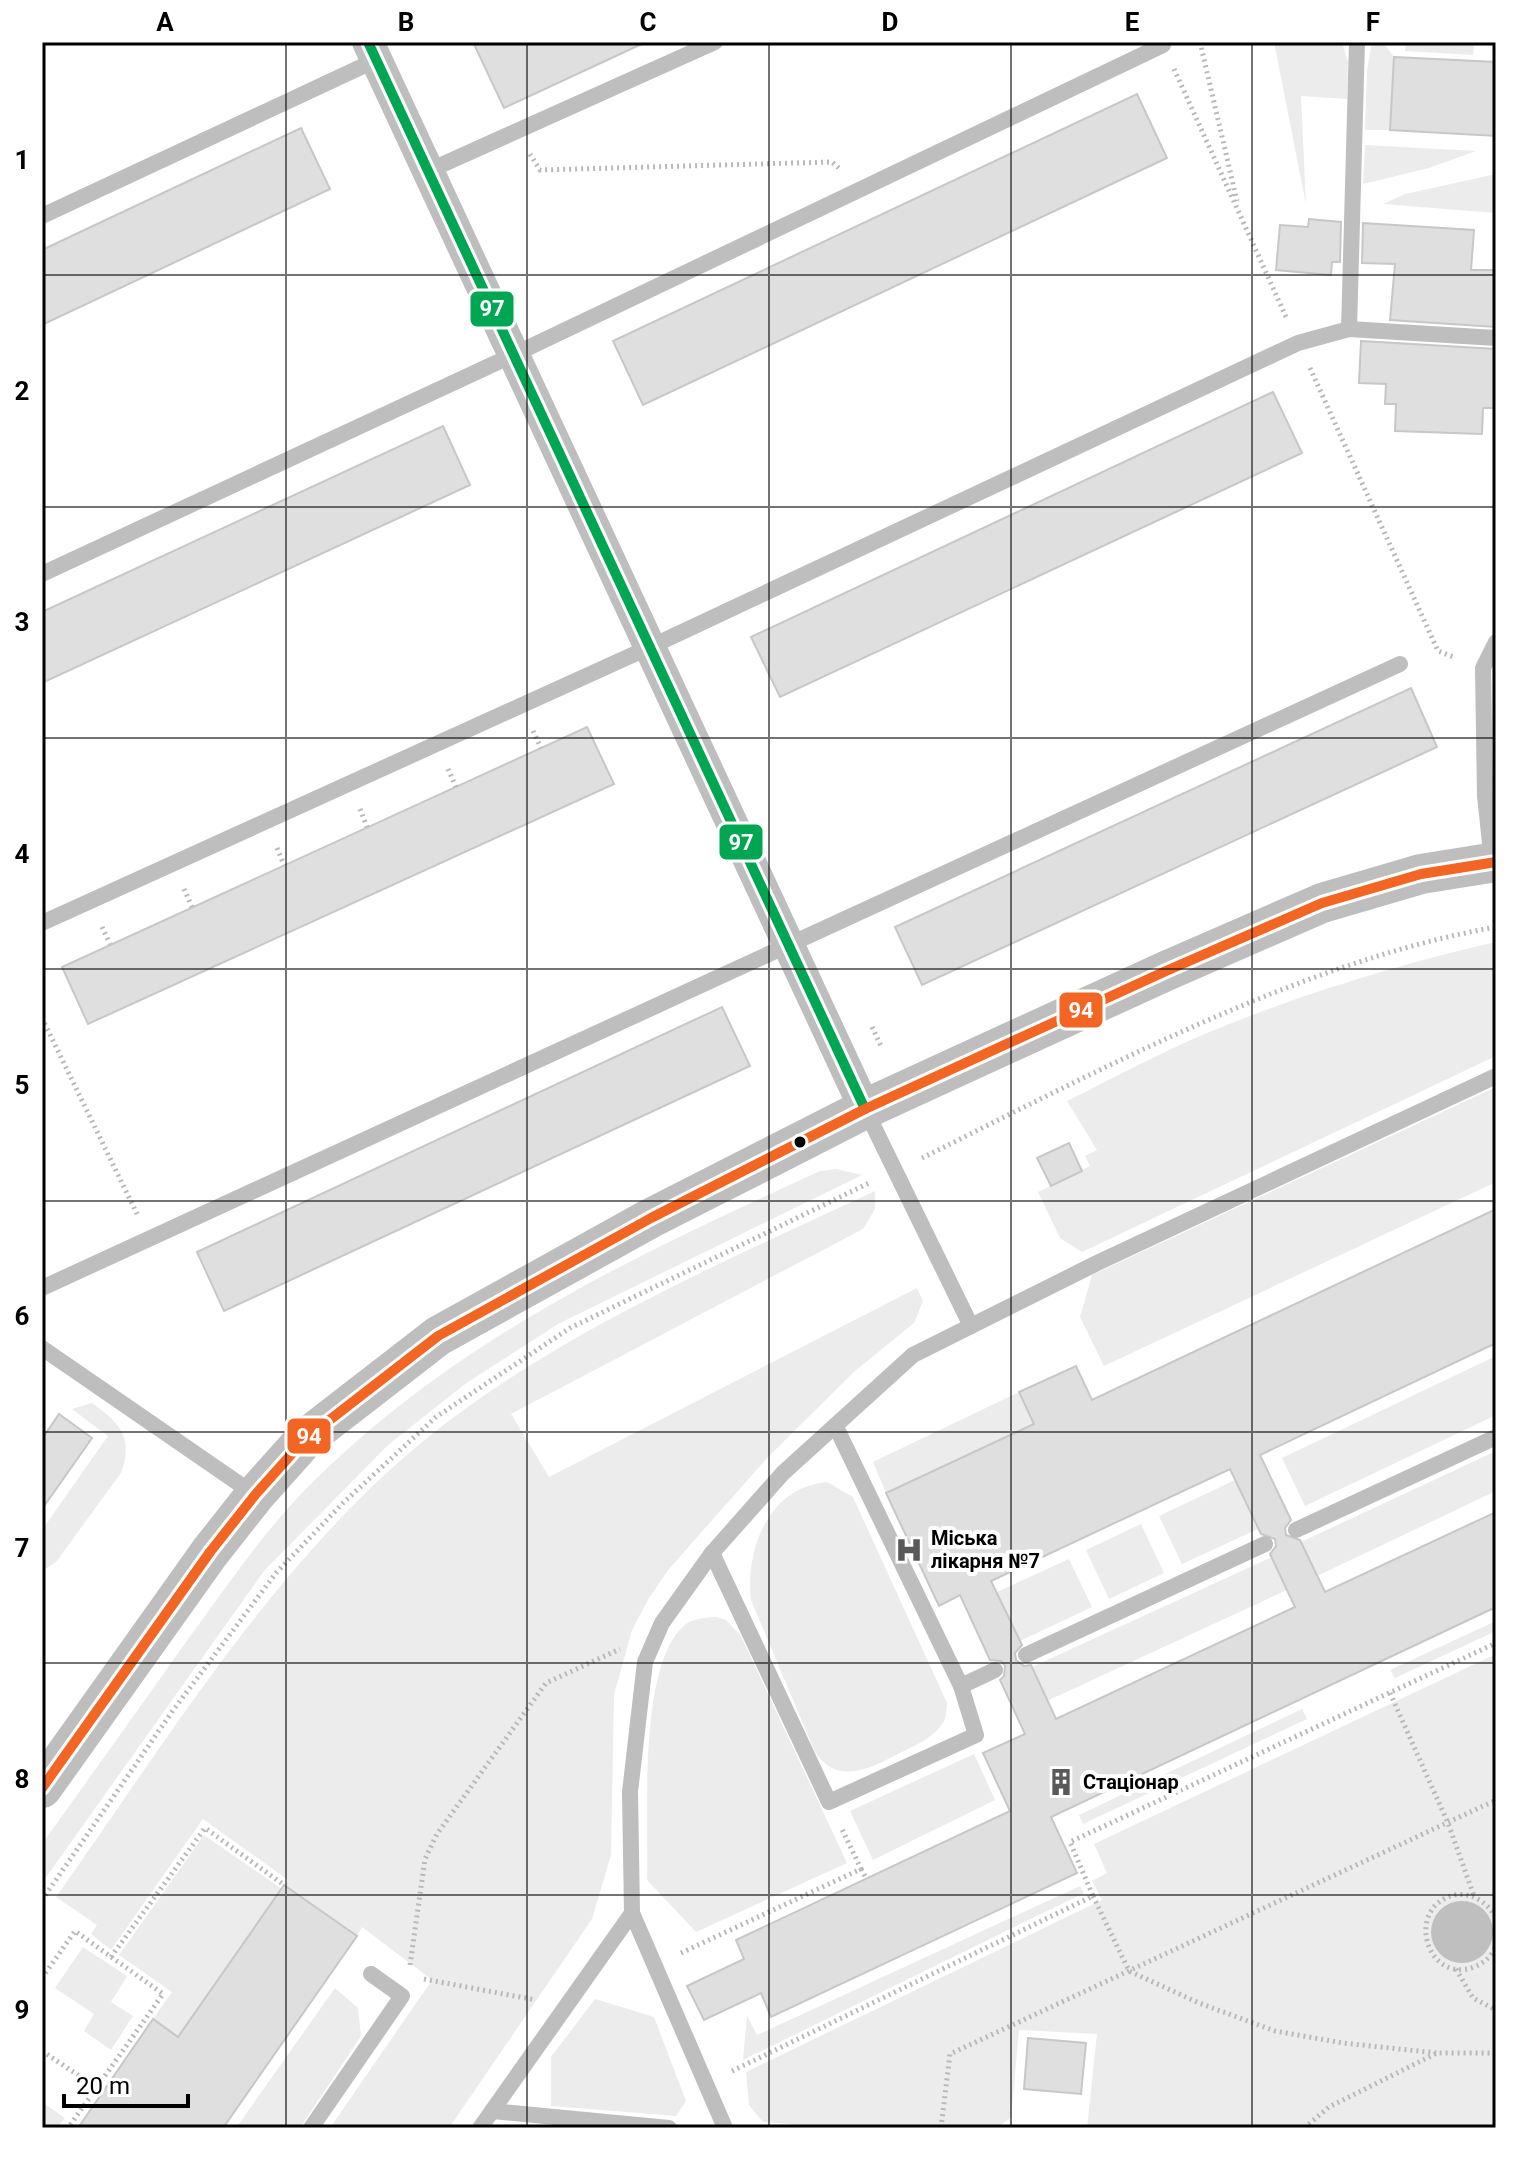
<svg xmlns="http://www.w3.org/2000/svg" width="1538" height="2170" font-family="Roboto,sans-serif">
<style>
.green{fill:#ececec}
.water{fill:#bfbfbf}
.building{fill:#dfdfdf;stroke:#c7c7c7;stroke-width:2;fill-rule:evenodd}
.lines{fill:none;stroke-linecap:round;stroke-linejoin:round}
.path{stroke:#b9b9b9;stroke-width:5;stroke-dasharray:2 4;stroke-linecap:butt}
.service{stroke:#bebebe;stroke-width:16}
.minor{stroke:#bebebe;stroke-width:32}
.tertiary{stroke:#bebebe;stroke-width:40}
.bus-1-casing{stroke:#fff;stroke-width:16}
.bus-2-casing{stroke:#fff;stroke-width:16}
.bus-1{stroke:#00a651;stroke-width:10}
.bus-2{stroke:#f26522;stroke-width:10}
.grid{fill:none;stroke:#000;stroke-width:2;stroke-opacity:0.55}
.bus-dot{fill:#000;stroke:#fff;stroke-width:3}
.labels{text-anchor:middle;stroke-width:8;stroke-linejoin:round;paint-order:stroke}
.poi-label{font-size:20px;font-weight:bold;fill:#000;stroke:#fff;text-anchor:start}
.line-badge{stroke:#fff;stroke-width:3}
.badge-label{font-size:22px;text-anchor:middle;font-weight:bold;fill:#fff}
.neatline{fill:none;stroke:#000;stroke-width:3}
.grid-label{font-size:26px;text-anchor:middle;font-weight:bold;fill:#000}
</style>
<rect width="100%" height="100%" fill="#fff"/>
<g class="green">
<path d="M1274 42H1342L1348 62 1347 99 1301 96 1306 204Z"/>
<path d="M1372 42H1383L1394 57 1390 130H1365L1367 70Z"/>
<path d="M1406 42H1474L1473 55 1405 51Z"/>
<path d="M1365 145 1476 151 1429 168 1363 184Z"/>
<path d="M1496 174V213L1383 204 1405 194Z"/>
<path d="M1496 942V1056L1082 1252 1060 1238 1038 1192 1090 1166 1085 1156 1097 1150 1067 1101C1120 1075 1172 1046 1227 1025 1315 990 1404 963 1496 942Z"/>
<path d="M1496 1087V1182L1104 1366 1080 1317 1092 1275Z"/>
<path d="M836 1169 862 1175 558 1324 465 1384 388 1445 264 1571 42 1883V1844C90 1777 138 1710 186 1642 224 1590 260 1536 305 1490 451 1341 634 1256 820 1171Z"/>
<path d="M875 1191V1209L863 1229 511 1414 549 1477 917 1288 923 1301 914 1323 855 1371 767 1458 669 1569 649 1598 632 1630 614 1695 611 1855 592 1919 449 2128H330L432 1980 362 1927 357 1936 284 1885 288 1880 203 1819 111 1950 91 1934 97 1925 56 1897C174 1731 282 1549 446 1423 577 1324 728 1260 875 1191Z"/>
<path d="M1496 1356V1415L1305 1506 1282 1458Z"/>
<path d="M1019 1392 1034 1424 886 1493 873 1462Z"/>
<path d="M92 1403C120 1423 134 1438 121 1473L56 1562 42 1571V1530L108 1436 72 1409Z"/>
<path d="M1496 1451V1491L1317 1576 1301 1542Z"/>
<path d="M1235 1480 1258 1529 1182 1564 1159 1516Z"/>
<path d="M827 1482 853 1497 947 1703C946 1709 947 1716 944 1721 936 1736 918 1744 904 1751 874 1766 839 1788 815 1752L751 1600C745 1549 769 1487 827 1482Z"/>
<path d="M1141 1524 1164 1573 1109 1599 1086 1550Z"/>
<path d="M1272 1557 1287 1590 1047 1701 1032 1667Z"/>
<path d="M1069 1559 1092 1607 1020 1641 997 1592Z"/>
<path d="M716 1617 726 1620 741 1636 847 1863 696 1932 647 1880C649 1821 637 1662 686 1624 695 1618 705 1618 716 1617Z"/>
<path d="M1496 1621V1631L1395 1678 1390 1670Z"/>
<path d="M1496 1654V2128H1087L1097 2034 1019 2030 1011 2118 996 2128H840L763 2122 749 2105 746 2072 1102 1900 1092 1881 1107 1873 1094 1844Z"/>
<path d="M1302 1709 1307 1719 1083 1824 1079 1815Z"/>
<path d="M974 1754 995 1800 873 1860 850 1811Z"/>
<path d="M204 1835 282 1889 178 2037 153 2019 172 1992 119 1955Z"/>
<path d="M1080 1886 1084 1893 743 2060 747 2016 757 2035Z"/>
<path d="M83 1947 127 1976 111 2002 133 2016 111 2050 84 2031 94 2014 55 1988Z"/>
<path d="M335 1988 358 2008 361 2036 300 2128H236Z"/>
<path d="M595 1999 654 2017 686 2101 676 2116 551 2106V2057Z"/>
<path d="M42 2102 65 2118 57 2128H42Z"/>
</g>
<circle class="water" cx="1462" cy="1932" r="31"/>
<g class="building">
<path d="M473 42H646L504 108Z"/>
<path d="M1394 57 1496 62V136L1390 130Z"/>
<path d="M1137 94 1167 158 643 405 613 341Z"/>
<path d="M301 128 330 189 42 325V250Z"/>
<path d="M1309 219 1341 222 1340 262H1332L1331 275 1276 270 1280 225 1308 227Z"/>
<path d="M1363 223 1474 230 1471 270H1496V327L1390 320 1395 264 1362 263Z"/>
<path d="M1361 341 1496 349V408H1483L1482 434 1395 431 1396 404H1385L1386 384 1359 383Z"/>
<path d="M1273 392 1302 453 780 697 751 637Z"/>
<path d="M443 426 470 485 42 683V612Z"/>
<path d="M1411 688 1437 747 922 985 895 927Z"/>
<path d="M587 727 614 784 88 1024 62 967Z"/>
<path d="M722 1007 750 1066 224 1311 197 1252Z"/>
<path d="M1069 1143 1082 1171 1051 1186 1037 1158Z"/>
<path d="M1496 1209V1343L1260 1455 1291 1520 1285 1528 1286 1535 1300 1540 1325 1592 1496 1512V1607L1051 1817 1077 1873 771 2017 761 1993 704 2020 687 1986 744 1959 736 1940 1010 1811 983 1753 1025 1734 1000 1680 1004 1676 1005 1666 1001 1661 990 1660 960 1595 939 1606 886 1493 1034 1424 1019 1392 1076 1366 1092 1400ZM1230 1469 1261 1534 1275 1539 1276 1546 1270 1554 1295 1607 1056 1719 1031 1665 1024 1666 1016 1660 1015 1653 1022 1645 991 1581Z"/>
<path d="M59 1414 92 1438 42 1509V1439Z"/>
<path d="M284 1885 357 1936 223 2128H78L153 2019 178 2037Z"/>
<path d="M1028 2038 1086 2043 1081 2094 1024 2089Z"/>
</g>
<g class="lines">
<g class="path">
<path d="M1200 42 1237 201"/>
<path d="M1174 69 1287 319"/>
<path d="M530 154 540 170 832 162 841 170"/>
<path d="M1310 368 1438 651 1456 658"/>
<path d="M533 731 541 748"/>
<path d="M448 769 456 787"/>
<path d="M360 809 367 827"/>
<path d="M277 848 284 865"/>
<path d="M184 889 192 907"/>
<path d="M102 927 110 944"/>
<path d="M42 1018 137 1214"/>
<path d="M872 1027 881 1046"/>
<path d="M922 1158C1098 1071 1302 961 1496 927"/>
<path d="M1390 1693 1448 1823 1474 1896"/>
<path d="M861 1869 866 1878"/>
<path d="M1093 1896 1129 1971 1199 2003 1275 2031 1343 2043 1437 2053"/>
<path d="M42 1900 174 1709 276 1573 343 1503 436 1417 570 1328 869 1183"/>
<path d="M1496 1917C1487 1903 1473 1892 1455 1895 1404 1906 1426 1985 1474 1967 1484 1963 1492 1956 1496 1946"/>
<path d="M681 1953 861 1869 841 1827"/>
<path d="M111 1957 205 1828 284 1885"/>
<path d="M410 1965 425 1859 437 1834 546 1683 620 1649"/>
<path d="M1456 1969 1473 1998 1496 2010"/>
<path d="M42 1978 75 1931 163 1994 68 2128"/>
<path d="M424 1979 536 2000"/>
<path d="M42 2051 103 2092"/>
<path d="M732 2071 1093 1896 1070 1842 1496 1643"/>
<path d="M941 2128 950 2054 1496 1800"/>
<path d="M1304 2128 1329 2107 1437 2053H1496"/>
</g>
<g class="service">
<path d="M428 171 715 42"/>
<path d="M42 216 376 60"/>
<path d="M1349 329 1357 42"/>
<path d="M42 574 513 355 1163 45"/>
<path d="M1492 862 1485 796 1483 668 1496 642"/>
<path d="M42 923 650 647 1298 343 1349 329 1496 338"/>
<path d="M865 1109 971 1326"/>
<path d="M42 1288 1400 664"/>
<path d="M42 1348 254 1494"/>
<path d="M836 1427 961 1686 995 1670"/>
<path d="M1296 1530 1496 1437"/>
<path d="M712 1553 829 1802 976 1735 961 1686"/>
<path d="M1026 1655 1265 1544"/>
<path d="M632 1913 725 2128"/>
<path d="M492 2111 669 2128"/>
<path d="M311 2128 402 1996 371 1974"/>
<path d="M480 2128 632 1913 630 1792 645 1662 662 1623 712 1553 783 1473 913 1355 1097 1263 1496 1076"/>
</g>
<path class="minor" d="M368 42 865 1109"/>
<path class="tertiary" d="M42 1788 210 1552 255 1495 305 1439 438 1336 651 1218 865 1109 1166 971 1322 903 1421 874 1496 862"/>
<g class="bus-1-casing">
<path id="bus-1" d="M368 42 865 1109"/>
</g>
<g class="bus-2-casing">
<path id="bus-2" d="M42 1788 210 1552 255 1495 305 1439 438 1336 651 1218 865 1109 1166 971 1322 903 1421 874 1496 862"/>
</g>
<use href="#bus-1" class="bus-1"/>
<use href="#bus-2" class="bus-2"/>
</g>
<path class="grid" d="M286 42V2128M527 42V2128M769 42V2128M1011 42V2128M1252 42V2128M42 275H1496M42 507H1496M42 738H1496M42 969H1496M42 1201H1496M42 1432H1496M42 1663H1496M42 1895H1496"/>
<defs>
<g id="hospital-bare" transform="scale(2.16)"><path d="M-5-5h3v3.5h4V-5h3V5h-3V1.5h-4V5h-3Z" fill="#595959" stroke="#fff" stroke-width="2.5" paint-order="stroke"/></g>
<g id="building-bare" transform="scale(2.16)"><path d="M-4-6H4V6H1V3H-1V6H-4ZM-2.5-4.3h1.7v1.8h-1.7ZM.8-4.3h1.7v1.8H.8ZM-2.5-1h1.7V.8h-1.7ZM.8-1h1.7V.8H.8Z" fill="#595959" stroke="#fff" stroke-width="2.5" paint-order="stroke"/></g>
</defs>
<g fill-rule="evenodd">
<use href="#hospital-bare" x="909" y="1550"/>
<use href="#building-bare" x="1061" y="1782"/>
</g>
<circle class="bus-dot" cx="800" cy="1142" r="7"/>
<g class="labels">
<g class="poi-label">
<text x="931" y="1545">Міська<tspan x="931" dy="23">лікарня №7</tspan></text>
<text x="1083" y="1789">Стаціонар</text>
</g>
</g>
<g class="line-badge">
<rect x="469" y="290" width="46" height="38" rx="8" fill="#00a651"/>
<rect x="718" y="823" width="46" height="38" rx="8" fill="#00a651"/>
<rect x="1058" y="991" width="46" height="38" rx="8" fill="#f26522"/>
<rect x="286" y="1417" width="46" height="38" rx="8" fill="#f26522"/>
</g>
<g class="badge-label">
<text x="492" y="316">97</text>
<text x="741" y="850">97</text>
<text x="1081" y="1018">94</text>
<text x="309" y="1444">94</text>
</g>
<rect width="1538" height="2170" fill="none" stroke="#ffffff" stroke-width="88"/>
<path d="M64 2094v12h124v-12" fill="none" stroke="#000000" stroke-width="4"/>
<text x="76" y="2094" font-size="24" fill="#000000" stroke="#ffffff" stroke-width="6" paint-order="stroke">20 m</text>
<rect x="44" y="44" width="1450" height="2082" class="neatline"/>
<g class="grid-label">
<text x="165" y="31">A</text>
<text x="406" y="31">B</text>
<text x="648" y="31">C</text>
<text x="890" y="31">D</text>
<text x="1132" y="31">E</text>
<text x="1373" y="31">F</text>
<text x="22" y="169">1</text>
<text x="22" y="400">2</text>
<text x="22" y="631">3</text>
<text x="22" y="863">4</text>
<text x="22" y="1094">5</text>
<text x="22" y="1325">6</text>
<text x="22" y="1557">7</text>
<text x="22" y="1788">8</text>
<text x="22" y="2019">9</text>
</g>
</svg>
